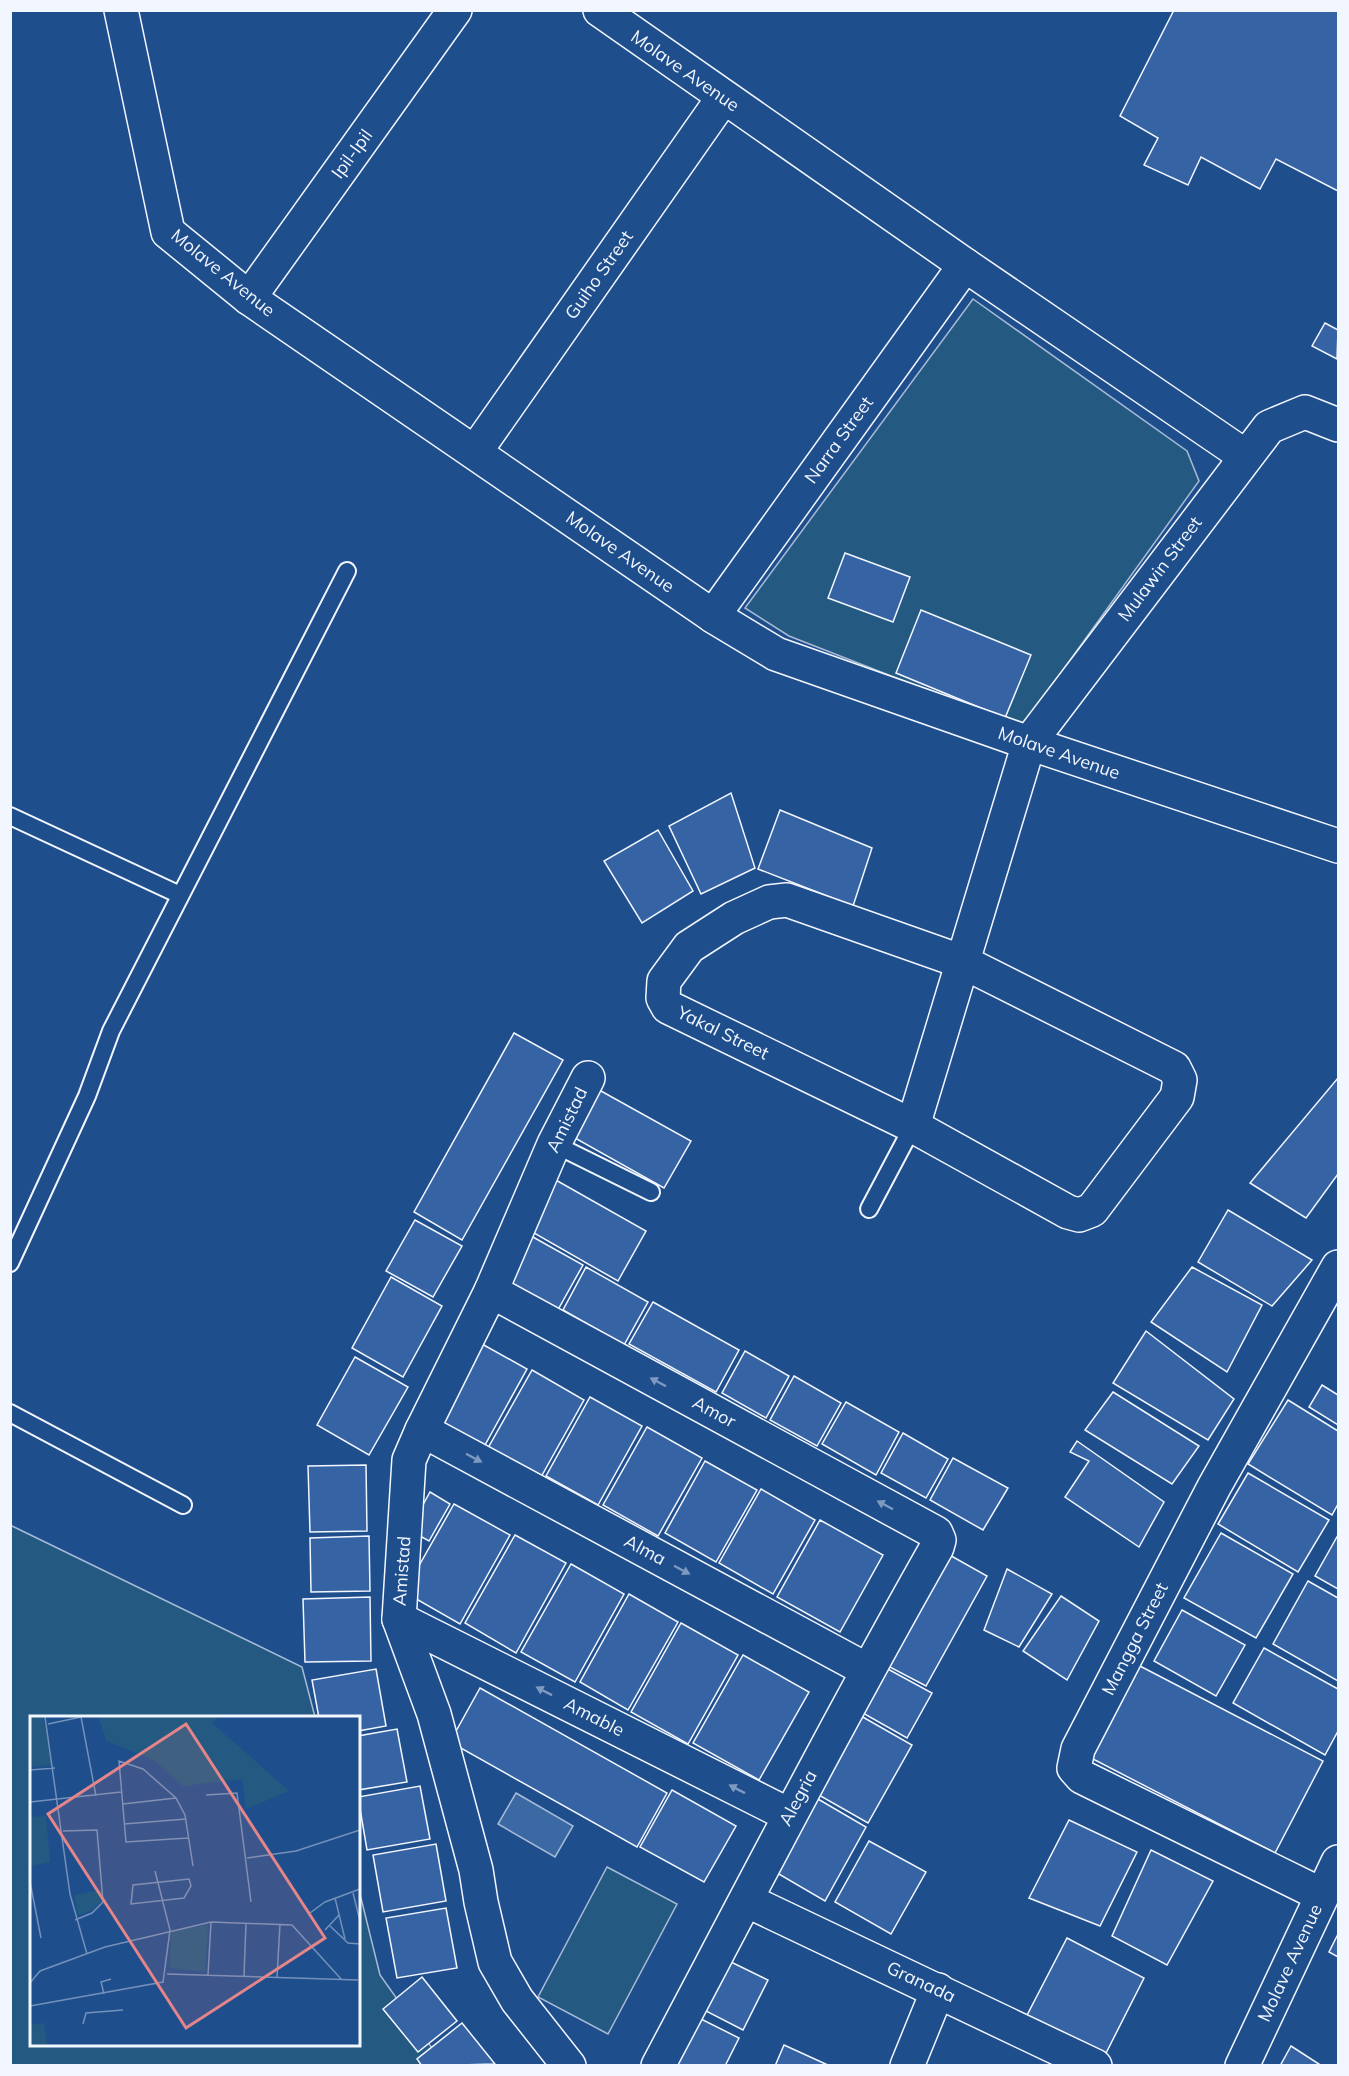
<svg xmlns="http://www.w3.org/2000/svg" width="1349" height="2076" font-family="Mulish,sans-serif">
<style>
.green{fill:#245a82;stroke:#a8bbd7;stroke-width:1.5}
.water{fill:#3b69a3;stroke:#a8bbd7;stroke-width:1.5}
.building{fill:#3563a3;stroke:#f2f6ff;stroke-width:1.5}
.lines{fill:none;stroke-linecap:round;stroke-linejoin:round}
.lane-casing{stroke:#f2f6ff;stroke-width:20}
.street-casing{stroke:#f2f6ff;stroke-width:36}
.lane{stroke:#1f4e8c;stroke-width:16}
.street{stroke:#1f4e8c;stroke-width:33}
.oneway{fill:#7e9ac0}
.labels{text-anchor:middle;stroke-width:4.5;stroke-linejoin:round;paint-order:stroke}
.street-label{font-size:18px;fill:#f2f6ff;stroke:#1f4e8c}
.inset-road{fill:none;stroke:#7391ba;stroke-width:1.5}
.view{fill:#e38589;fill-opacity:0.15;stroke:#e38589;stroke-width:3}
.inset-edge{fill:none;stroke:#f2f6ff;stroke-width:3}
</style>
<rect width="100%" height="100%" fill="#1f4e8c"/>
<g class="green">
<path d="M973 299 1187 451 1199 481 1022 727 789 636 745 608Z"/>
<path d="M10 1525 302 1667 315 1717 32 1718V2044H358L359 1890 380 1975 444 2065H11Z"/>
<path d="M607 1867 677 1904 608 2034 538 1997Z"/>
</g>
<path class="water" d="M516 1793 573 1826 555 1857 498 1824Z"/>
<g class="building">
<path d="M1174 10H1338V191L1276 159 1260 189 1201 157 1188 185 1144 165 1158 138 1120 116Z"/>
<path d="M1325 323 1338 330 1337 359 1312 346Z"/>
<path d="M845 553 910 577 893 622 828 598Z"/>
<path d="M921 610 1031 655 1005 718 896 673Z"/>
<path d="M731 793 755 868 701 894 669 826Z"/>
<path d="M780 810 872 848 853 906 758 869Z"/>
<path d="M658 830 693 891 642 923 604 861Z"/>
<path d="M514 1033 563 1060 462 1240 414 1212Z"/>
<path d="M1338 1078V1174L1306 1218 1250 1183Z"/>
<path d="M592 1086 691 1141 664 1188 566 1133Z"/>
<path d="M554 1179 646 1231 618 1281 527 1229Z"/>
<path d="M1228 1210 1312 1260 1272 1306 1198 1262Z"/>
<path d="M415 1220 462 1246 433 1297 386 1271Z"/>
<path d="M524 1232 583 1265 555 1315 496 1282Z"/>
<path d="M586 1267 648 1302 624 1345 563 1310Z"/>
<path d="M1192 1267 1262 1305 1227 1372 1151 1322Z"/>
<path d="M391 1277 442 1306 403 1377 352 1348Z"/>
<path d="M653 1302 739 1350 716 1392 629 1344Z"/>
<path d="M1146 1331 1234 1399 1208 1440 1113 1383Z"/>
<path d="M482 1344 527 1369 480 1454 434 1428Z"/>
<path d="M745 1351 789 1376 766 1418 722 1393Z"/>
<path d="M355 1357 408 1387 369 1455 317 1425Z"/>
<path d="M532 1370 584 1400 541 1477 488 1448Z"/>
<path d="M794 1376 841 1403 817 1446 770 1420Z"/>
<path d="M1322 1385 1338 1395V1425L1309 1407Z"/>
<path d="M1113 1392 1199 1446 1172 1484 1085 1430Z"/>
<path d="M590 1397 642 1426 598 1505 546 1476Z"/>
<path d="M1288 1400 1338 1431V1504L1332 1515 1248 1464Z"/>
<path d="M846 1402 899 1432 876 1475 822 1444Z"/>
<path d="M647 1427 702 1458 658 1536 603 1505Z"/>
<path d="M903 1433 948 1459 926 1498 881 1473Z"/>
<path d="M1077 1441 1164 1502 1139 1547 1065 1497 1089 1461 1070 1452Z"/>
<path d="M953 1458 1008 1488 983 1530 930 1500Z"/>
<path d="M705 1461 757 1490 716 1562 665 1533Z"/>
<path d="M366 1465 367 1531 310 1532 308 1466Z"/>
<path d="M1248 1473 1329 1520 1298 1572 1218 1524Z"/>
<path d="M761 1489 815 1520 773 1594 719 1563Z"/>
<path d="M430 1492 450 1504 429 1541 409 1530Z"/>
<path d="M454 1504 510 1535 460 1624 404 1592Z"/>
<path d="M820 1520 883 1555 840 1632 777 1597Z"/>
<path d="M1221 1533 1293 1574 1256 1638 1184 1598Z"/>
<path d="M515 1535 566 1563 516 1653 465 1623Z"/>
<path d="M1338 1535V1589L1315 1576Z"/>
<path d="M369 1536 370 1591 311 1592 310 1538Z"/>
<path d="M946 1553 987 1576 926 1686 884 1664Z"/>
<path d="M571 1564 624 1594 575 1682 521 1652Z"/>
<path d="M1007 1569 1052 1594 1019 1647 984 1630Z"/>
<path d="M1308 1581 1338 1598V1681L1273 1644Z"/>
<path d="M629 1594 678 1622 628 1710 580 1682Z"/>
<path d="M1061 1596 1099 1621 1067 1680 1023 1651Z"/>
<path d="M370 1597 371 1661 305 1662 303 1599Z"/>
<path d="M1182 1610 1245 1645 1216 1696 1154 1661Z"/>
<path d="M681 1623 738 1655 688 1744 631 1712Z"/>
<path d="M1264 1648 1338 1689V1731L1325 1755 1233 1703Z"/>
<path d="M743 1655 809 1692 759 1780 693 1743Z"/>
<path d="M1138 1665 1323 1761 1275 1853 1091 1758Z"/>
<path d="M886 1668 932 1693 907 1738 861 1712Z"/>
<path d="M376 1669 386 1726 358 1731V1718H319L312 1680Z"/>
<path d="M480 1688 667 1793 637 1847 450 1742Z"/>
<path d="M861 1716 912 1745 868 1823 817 1794Z"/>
<path d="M397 1729 407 1782 358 1790V1736Z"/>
<path d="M420 1786 430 1839 367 1850 358 1797Z"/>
<path d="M672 1790 736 1826 704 1882 640 1847Z"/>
<path d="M818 1799 866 1827 825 1901 777 1873Z"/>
<path d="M1069 1820 1137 1852 1100 1926 1029 1898Z"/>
<path d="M869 1841 926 1872 891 1934 835 1902Z"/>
<path d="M436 1844 446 1901 383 1912 373 1855Z"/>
<path d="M1151 1850 1213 1881 1167 1965 1112 1936Z"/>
<path d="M446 1908 457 1968 397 1978 386 1918Z"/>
<path d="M1338 1934V1957L1329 1952Z"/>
<path d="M1067 1938 1144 1978 1101 2063 1023 2023Z"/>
<path d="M729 1961 768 1980 743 2030 704 2010Z"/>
<path d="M422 1977 457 2021 418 2052 383 2009Z"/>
<path d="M697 2017 739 2038 725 2066H673Z"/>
<path d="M462 2023 495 2064 422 2066 417 2059Z"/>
<path d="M784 2045 830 2066H775Z"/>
<path d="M1291 2046 1322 2066H1280Z"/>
</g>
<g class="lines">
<g class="lane-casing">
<g id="lane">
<path d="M10 816 180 895"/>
<path d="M554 1144 651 1192"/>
<path d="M869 1209 913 1126"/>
<path d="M10 1263 87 1096 111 1031 347 571"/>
<path d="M10 1413 183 1505"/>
</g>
</g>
<g class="street-casing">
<g id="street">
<path d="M121 10 168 232 249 298 713 616 776 654 1029 743 1338 846"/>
<path d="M600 10 965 265 1245 456"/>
<path d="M249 298 455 10"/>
<path d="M475 452 723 98"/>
<path d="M713 616 965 265"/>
<path d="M787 900 963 962 1174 1068 1180 1080 1177 1097 1092 1210 1079 1215 1068 1212 913 1126 668 1007 663 998 664 981 689 947 734 918 769 902Z"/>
<path d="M913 1126 1029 743 1269 427 1305 412 1338 425"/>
<path d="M491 1291 936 1533 939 1540 937 1547C840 1718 750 1892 658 2066"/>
<path d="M422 1430 867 1670"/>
<path d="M399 1619 789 1815"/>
<path d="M1322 1895 1082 1777 1074 1768 1078 1749 1214 1487 1338 1267"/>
<path d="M746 1900 1095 2066"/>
<path d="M569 2066 517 2000 495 1962 481 1902 476 1870 434 1714 399 1619 409 1460 422 1430 491 1291 554 1144 588 1078"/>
<path d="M907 2066 938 1990"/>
<path d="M1242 2066 1338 1862"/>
</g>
</g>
<use href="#lane" class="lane"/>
<use href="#street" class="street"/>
</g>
<defs><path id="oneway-solid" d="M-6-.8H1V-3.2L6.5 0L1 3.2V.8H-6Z" transform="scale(1.5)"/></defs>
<g class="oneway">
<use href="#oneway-solid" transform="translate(658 1382) rotate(-152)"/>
<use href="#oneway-solid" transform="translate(474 1458) rotate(28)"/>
<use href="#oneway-solid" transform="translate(885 1505) rotate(-152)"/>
<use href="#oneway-solid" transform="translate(682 1570) rotate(28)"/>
<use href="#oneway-solid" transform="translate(544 1691) rotate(-153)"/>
<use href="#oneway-solid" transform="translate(737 1789) rotate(-153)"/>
</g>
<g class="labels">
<g class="street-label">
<text transform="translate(685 71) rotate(35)" y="6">Molave Avenue</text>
<text transform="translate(352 154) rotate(-54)" y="6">Ipil-Ipil</text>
<text transform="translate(223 273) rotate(39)" y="6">Molave Avenue</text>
<text transform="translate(599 275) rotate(-55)" y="6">Guiho Street</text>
<text transform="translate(839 440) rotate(-54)" y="6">Narra Street</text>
<text transform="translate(620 552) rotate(35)" y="6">Molave Avenue</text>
<text transform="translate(1160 569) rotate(-53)" y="6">Mulawin Street</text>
<text transform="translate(1059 753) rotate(19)" y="6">Molave Avenue</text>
<text transform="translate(723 1033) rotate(26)" y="6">Yakal Street</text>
<text transform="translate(567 1120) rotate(-64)" y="6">Amistad</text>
<text transform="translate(714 1412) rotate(28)" y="6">Amor</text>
<text transform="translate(645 1550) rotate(28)" y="6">Alma</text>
<text transform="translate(402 1571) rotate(-86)" y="6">Amistad</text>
<text transform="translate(1135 1639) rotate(-63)" y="6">Mangga Street</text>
<text transform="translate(594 1717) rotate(27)" y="6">Amable</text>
<text transform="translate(798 1798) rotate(-62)" y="6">Alegria</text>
<text transform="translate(1290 1963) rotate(-65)" y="6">Molave Avenue</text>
<text transform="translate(921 1982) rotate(25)" y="6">Granada</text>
</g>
</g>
<g transform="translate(30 1716)">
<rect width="330" height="330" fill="#1f4e8c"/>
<path d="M0 1H13L22 49 0 51ZM69 1H189L182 7 259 75 216 93 212 63 153 70 124 44 76 25ZM16 100 20 146 0 150V101ZM71 174 72 185 61 195 48 199 44 179ZM178 209 175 256 140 252 141 215ZM14 307 17 329H0V309Z" fill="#245a82"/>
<path class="inset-road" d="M15 1 40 178 57 238M51 1 66 80M18 8 51 1M0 54 25 52M176 79 207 77 221 186M0 86 91 76M93 88 146 82M94 108 156 103M33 115 67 114 73 186 62 197 45 204M158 122 96 126 89 45 113 53 146 82 155 99 163 150M217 142 266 135 330 114M159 163 161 170 154 182 101 188 103 169ZM0 166 11 222M323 177 330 205M305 182 315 223M280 197 295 186 330 173M300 210 318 227 330 228M295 214 309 199M137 258 328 264M178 259 181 206M214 260 216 207M247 261 250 208M0 267 10 255 75 231 181 206 262 209 312 264M74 278 71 266 81 263M0 290 133 266 140 214 125 155M53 308 56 297 93 294"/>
<path class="view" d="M156 8 295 222 156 312 18 98Z"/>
<rect width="330" height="330" class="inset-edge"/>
</g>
<rect width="1349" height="2076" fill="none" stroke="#f2f6ff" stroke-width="24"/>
</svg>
